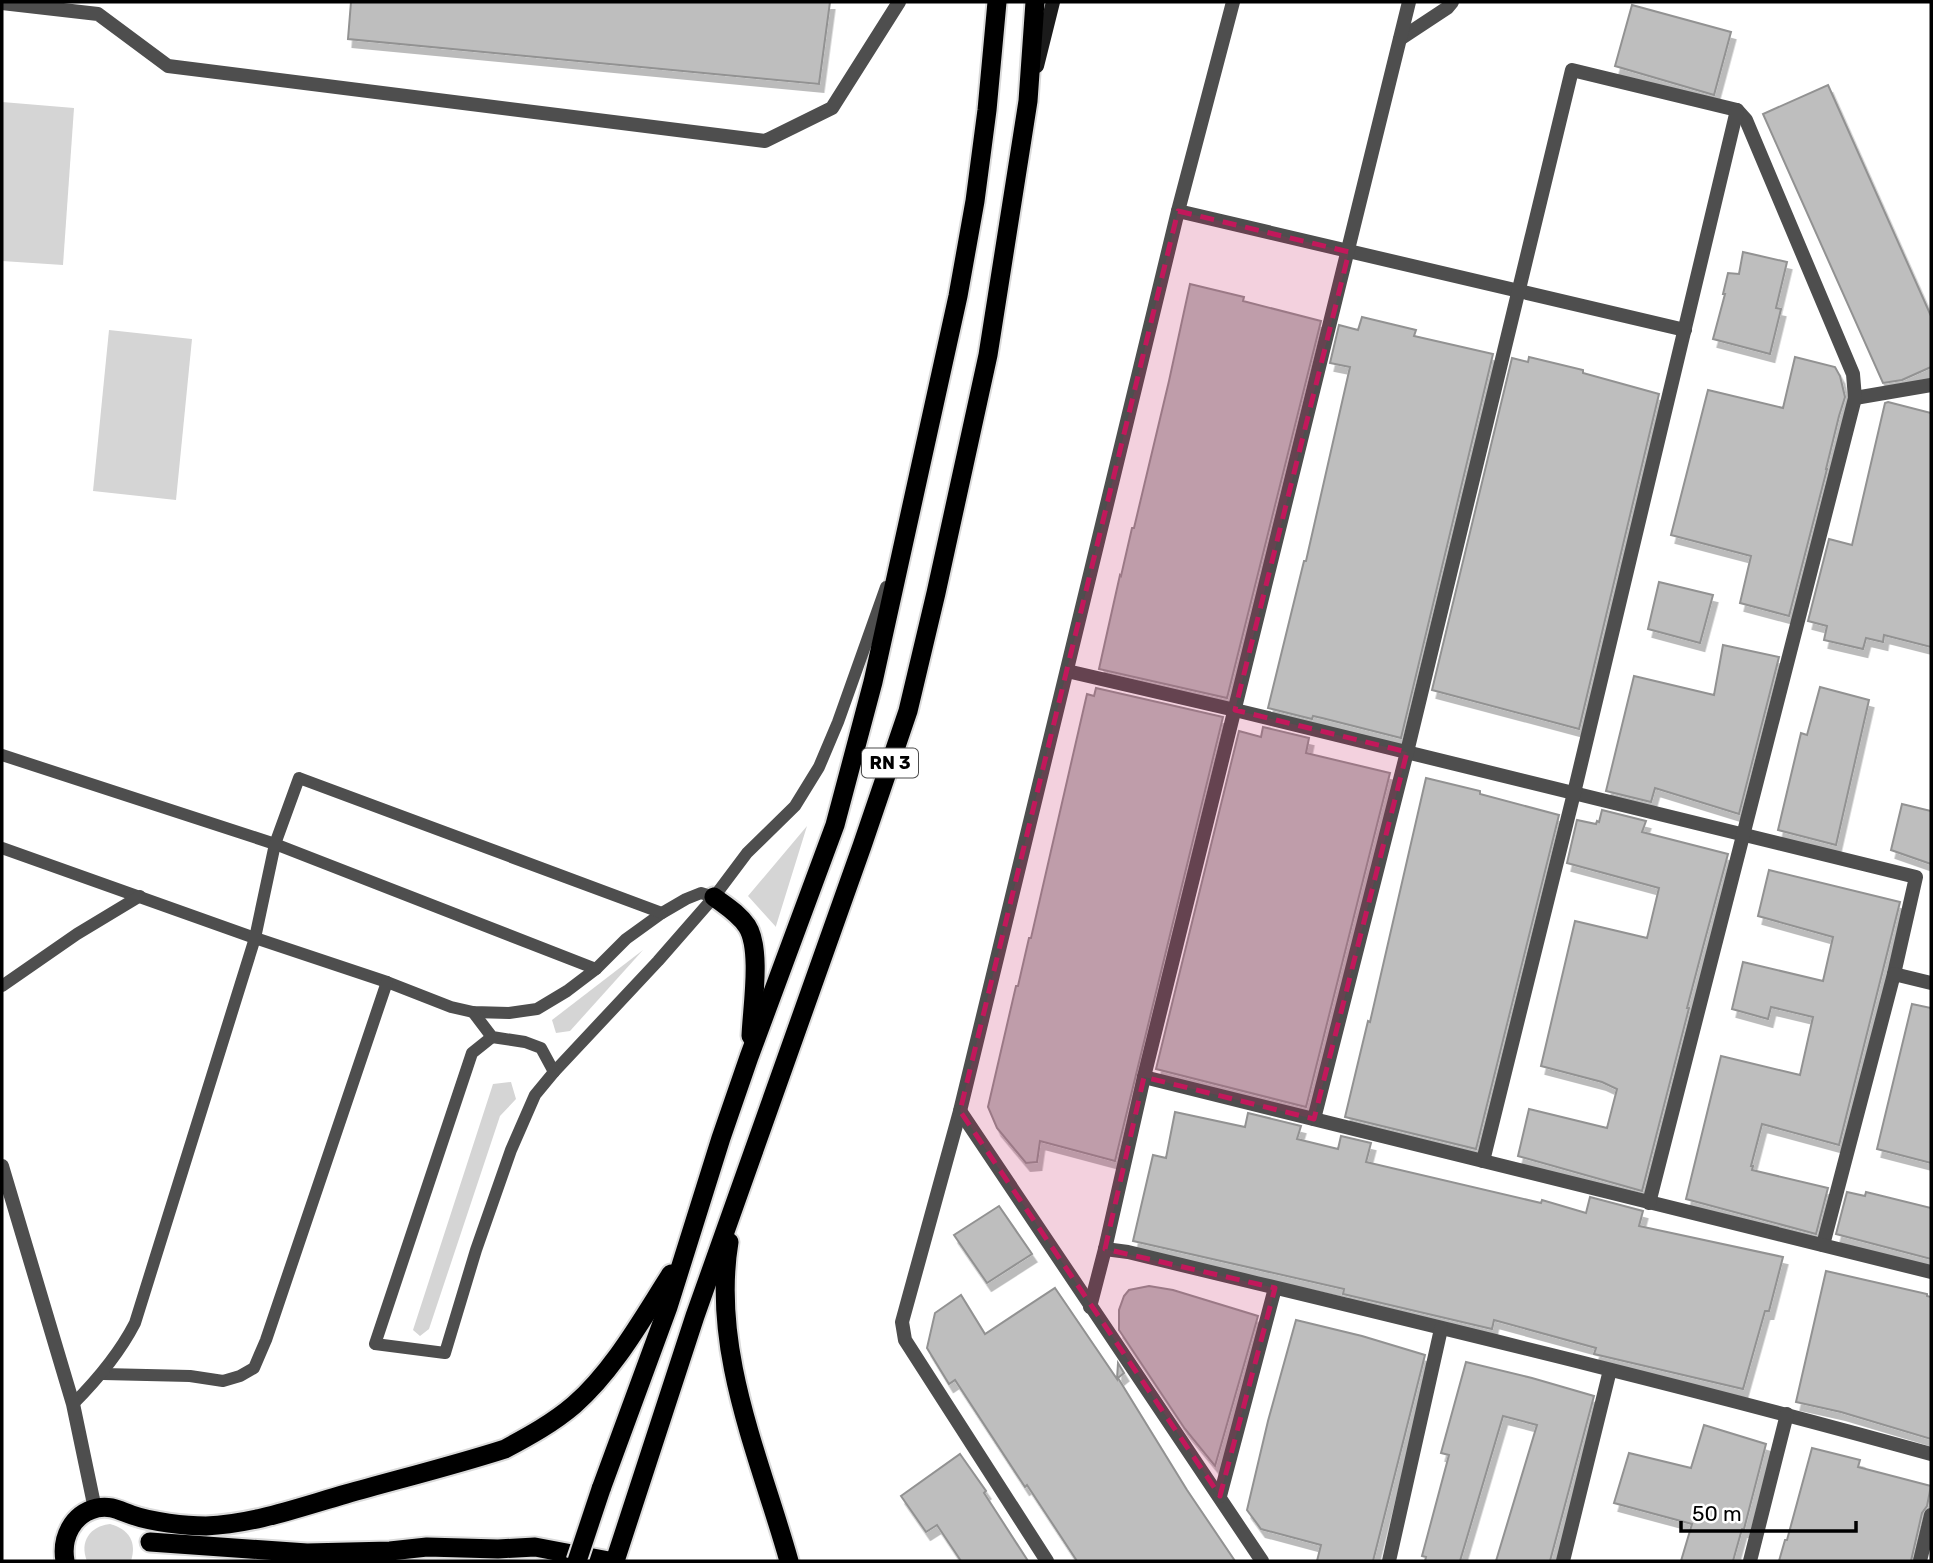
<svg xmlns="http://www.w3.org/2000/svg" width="1933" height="1563" font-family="Rubik,sans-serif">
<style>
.green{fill:#d5d5d5}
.building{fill:#bebebe;stroke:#929292;stroke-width:2;filter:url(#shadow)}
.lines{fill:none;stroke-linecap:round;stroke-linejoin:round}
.trunk-casing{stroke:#dbdbdb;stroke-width:23}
.service{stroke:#4e4e4e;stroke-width:12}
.minor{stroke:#4e4e4e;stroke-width:14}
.tertiary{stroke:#4e4e4e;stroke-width:14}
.secondary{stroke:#1b1b1b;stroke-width:14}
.trunk{stroke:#000;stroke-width:19}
.trunk-bridge-casing{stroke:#dbdbdb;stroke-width:23;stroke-linecap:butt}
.trunk-bridge{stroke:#000;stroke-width:19}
.marked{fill:#c2185b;fill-opacity:0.2;stroke:#c2185b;stroke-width:5;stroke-dasharray:14 9;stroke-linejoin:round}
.labels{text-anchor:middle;stroke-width:7;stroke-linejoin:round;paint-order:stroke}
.shield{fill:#fff;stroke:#4c4c4c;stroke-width:2}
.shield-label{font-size:18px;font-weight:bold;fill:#000}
</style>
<defs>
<filter id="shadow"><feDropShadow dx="4.5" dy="8" stdDeviation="0" flood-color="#0004"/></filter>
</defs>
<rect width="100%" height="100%" fill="#fff"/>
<g class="green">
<path d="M2 102 74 108 63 265 2 261Z"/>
<path d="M109 330 192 339 176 500 93 491Z"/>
<path d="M807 826 776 926V927L748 896Z"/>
<path d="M643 950 570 1031 556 1033 552 1020Z"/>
<path d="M511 1082 516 1099 500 1116 429 1329 420 1336 413 1330 493 1084Z"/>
<path d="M110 1524C129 1529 137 1542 131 1561H87C79 1542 90 1526 110 1524Z"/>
</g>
<g class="building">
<path d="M351 2H830L819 84 348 39Z"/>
<path d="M1632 5 1731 32 1714 95 1615 66Z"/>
<path d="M1828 85 1931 316V367L1902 380 1883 383 1763 114Z"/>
<path d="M1743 252 1787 262 1776 308 1781 309 1770 354 1713 339 1725 294H1723L1728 273 1739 274Z"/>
<path d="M1190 284 1244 297 1243 301 1321 321 1227 698 1099 669 1120 575 1121 576 1132 528H1134L1169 381Z"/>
<path d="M1362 317 1416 330 1414 336 1493 354 1401 738 1322 718 1313 716 1312 719 1268 708 1304 561H1306L1350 367 1330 363 1339 325 1358 330Z"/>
<path d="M1529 357 1583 370V373L1659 394 1579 729 1432 690 1512 358 1528 362Z"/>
<path d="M1795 357 1835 367 1840 376 1845 397 1839 416 1826 469H1827L1789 616 1740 603 1751 556 1671 535 1708 390 1783 408Z"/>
<path d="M1888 402 1931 413V647L1884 635 1883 642 1866 638 1863 649 1824 640 1827 626 1808 621 1829 539 1852 545 1885 403Z"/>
<path d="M1659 582 1713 595 1700 643 1648 629Z"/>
<path d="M1723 645 1779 657 1739 814 1655 788 1651 802 1606 791 1634 676 1714 695Z"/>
<path d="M1820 687 1869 700 1836 845 1778 830 1801 733 1807 735Z"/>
<path d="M1096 688 1223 717 1115 1161 1040 1141 1037 1162 1026 1163 997 1128 988 1107 1016 986H1018L1029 938H1031L1087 694 1094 696Z"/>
<path d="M1263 727 1309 738 1306 753 1390 773 1306 1107 1156 1069 1239 731 1261 737Z"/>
<path d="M1426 778 1480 791V794L1559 815 1476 1149 1345 1117 1368 1021 1370 1022Z"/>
<path d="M1902 804 1931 811V864L1891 850Z"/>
<path d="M1602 810 1646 821 1642 832 1728 854 1703 947 1687 1008H1689L1642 1191 1518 1156 1529 1109 1607 1128 1617 1089 1602 1082 1541 1066 1575 921 1647 938 1648 934 1659 888 1567 863 1577 820 1596 824 1597 821 1599 822Z"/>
<path d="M1769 870 1900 902 1839 1145 1762 1124 1751 1166H1753L1752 1170 1828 1188 1816 1234 1686 1199 1721 1056 1800 1075 1813 1017 1771 1007 1768 1019 1732 1009 1743 962 1823 981 1833 937 1758 916Z"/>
<path d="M1912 1004 1931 1008V1163L1877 1149Z"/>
<path d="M1175 1112 1245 1127 1248 1113 1301 1126 1297 1139 1338 1149 1341 1136 1371 1143 1366 1162 1541 1203 1542 1200 1586 1213 1590 1197 1643 1211 1639 1226 1783 1257 1769 1311H1765L1743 1389 1594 1354 1596 1348 1494 1320 1492 1329 1343 1294 1344 1289 1133 1241 1153 1155 1166 1158Z"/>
<path d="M1847 1192 1865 1196 1866 1192 1931 1208V1259L1836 1234Z"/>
<path d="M999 1206 1032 1254 987 1283 954 1235Z"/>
<path d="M1826 1271 1927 1294V1296L1931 1297V1439L1841 1412 1796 1402Z"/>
<path d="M1149 1286 1173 1290 1258 1316 1215 1466 1185 1429 1119 1330V1310L1124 1296 1129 1290Z"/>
<path d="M1055 1288 1117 1379 1118 1363 1124 1373 1118 1378 1187 1490 1235 1561H1077L1027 1485 1025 1487 955 1380 949 1384 927 1348 935 1313 961 1295 985 1334Z"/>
<path d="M1296 1320 1362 1336 1425 1355 1373 1561H1317L1321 1545 1261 1529 1247 1510 1268 1421Z"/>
<path d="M1466 1362 1532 1378 1594 1396 1550 1561H1496L1537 1425 1503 1416 1460 1561H1425L1426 1557 1422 1556 1449 1455 1441 1453Z"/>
<path d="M1704 1425 1766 1444 1744 1529H1742L1733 1561H1681L1692 1524 1614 1503 1629 1453 1691 1468Z"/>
<path d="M1812 1448 1860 1460 1858 1467 1931 1486 1927 1506 1922 1513 1911 1561H1779L1785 1540H1787Z"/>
<path d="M960 1454 986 1491 984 1493 1028 1561H961L937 1525 926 1532 901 1496Z"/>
</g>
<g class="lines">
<g class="trunk-casing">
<g id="trunk">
<path d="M714 897C726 906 738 913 747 926 762 949 752 1008 751 1036"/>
<path d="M729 1242C711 1351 760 1458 789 1561"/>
<path d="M601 1489 668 1307 721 1138 749 1057 835 825 873 682 958 296 975 201 987 110 997 2"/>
<path d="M150 1542 307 1553 390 1551 427 1547 498 1549 535 1547 609 1561"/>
<path d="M65 1561C61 1538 72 1514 97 1508 111 1505 120 1511 132 1515 152 1522 185 1526 206 1526 254 1524 300 1507 346 1494 399 1479 452 1466 505 1449 529 1436 553 1423 574 1405 614 1370 642 1319 671 1274"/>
<path d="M615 1561 695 1316 862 846 908 711 936 593 988 355 1028 101 1035 2"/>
</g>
</g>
<g class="service">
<path d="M2 755 275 844 596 969"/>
<path d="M2 848 255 938 387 982 451 1007 473 1012 509 1013 537 1009 567 991 596 969 626 939 662 913 686 899 701 893 714 897"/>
<path d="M2 986 77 934 140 896"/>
<path d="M473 1012 492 1037 525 1042 541 1048 554 1072 658 961 714 897 747 853 795 806 819 767 838 722 886 587"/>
<path d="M492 1037 472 1053 375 1344 445 1353 476 1250 511 1150 535 1095 554 1072"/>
<path d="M103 1374 190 1376 223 1381 240 1376 254 1368 266 1340 387 982"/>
<path d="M73 1404C98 1379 119 1354 135 1323L255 938 275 844 299 778 662 913"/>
</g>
<g class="minor">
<path d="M2 3 98 14 168 66 765 141 832 108 899 2"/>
<path d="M1400 39 1447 8 1452 2"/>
<path d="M1178 211 1685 330"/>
<path d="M1855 398 1931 385"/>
<path d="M1067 671 1235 710 1916 877 1894 974 1823 1245"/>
<path d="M1894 974 1931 983"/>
<path d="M1144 1077 1931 1272"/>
<path d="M960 1111 1262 1561"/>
<path d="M1314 1119 1407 752 1572 70 1737 110 1746 120 1853 374 1855 398 1649 1203"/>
<path d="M1483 1161 1574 793 1737 110"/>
<path d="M1105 1249 1128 1252C1396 1317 1665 1380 1931 1454"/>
<path d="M1090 1307 1105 1249 1144 1077 1409 2"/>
<path d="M1220 1496 1275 1288"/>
<path d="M1047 1561 905 1340 902 1322 960 1111 1178 211 1233 2"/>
<path d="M1389 1561 1441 1329"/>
<path d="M1563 1561 1610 1370"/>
<path d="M1750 1561 1787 1414"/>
<path d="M1920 1561 1931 1515"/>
</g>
<path class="tertiary" d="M2 1166 73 1404 95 1509"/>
<path class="secondary" d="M1037 66 1053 2"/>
<use href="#trunk" class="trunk"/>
<g class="trunk-bridge-casing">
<path id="trunk-bridge" d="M577 1561 601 1489"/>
</g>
<use href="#trunk-bridge" class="trunk-bridge"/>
</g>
<path class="marked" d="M1178 211 1349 252 1235 710 1407 752 1314 1119 1144 1077 1105 1249 1275 1288 1220 1496 960 1111Z"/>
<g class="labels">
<rect class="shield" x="862" y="748.5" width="56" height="29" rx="5"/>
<g class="shield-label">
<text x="890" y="769">RN 3</text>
</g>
</g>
<rect width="1933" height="1563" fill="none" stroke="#000000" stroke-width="7"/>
<path d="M1681 1521v10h175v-10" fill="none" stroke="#000000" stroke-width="3.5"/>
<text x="1692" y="1521" font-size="21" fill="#000000" stroke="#ffffff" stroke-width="5" paint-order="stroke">50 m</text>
</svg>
